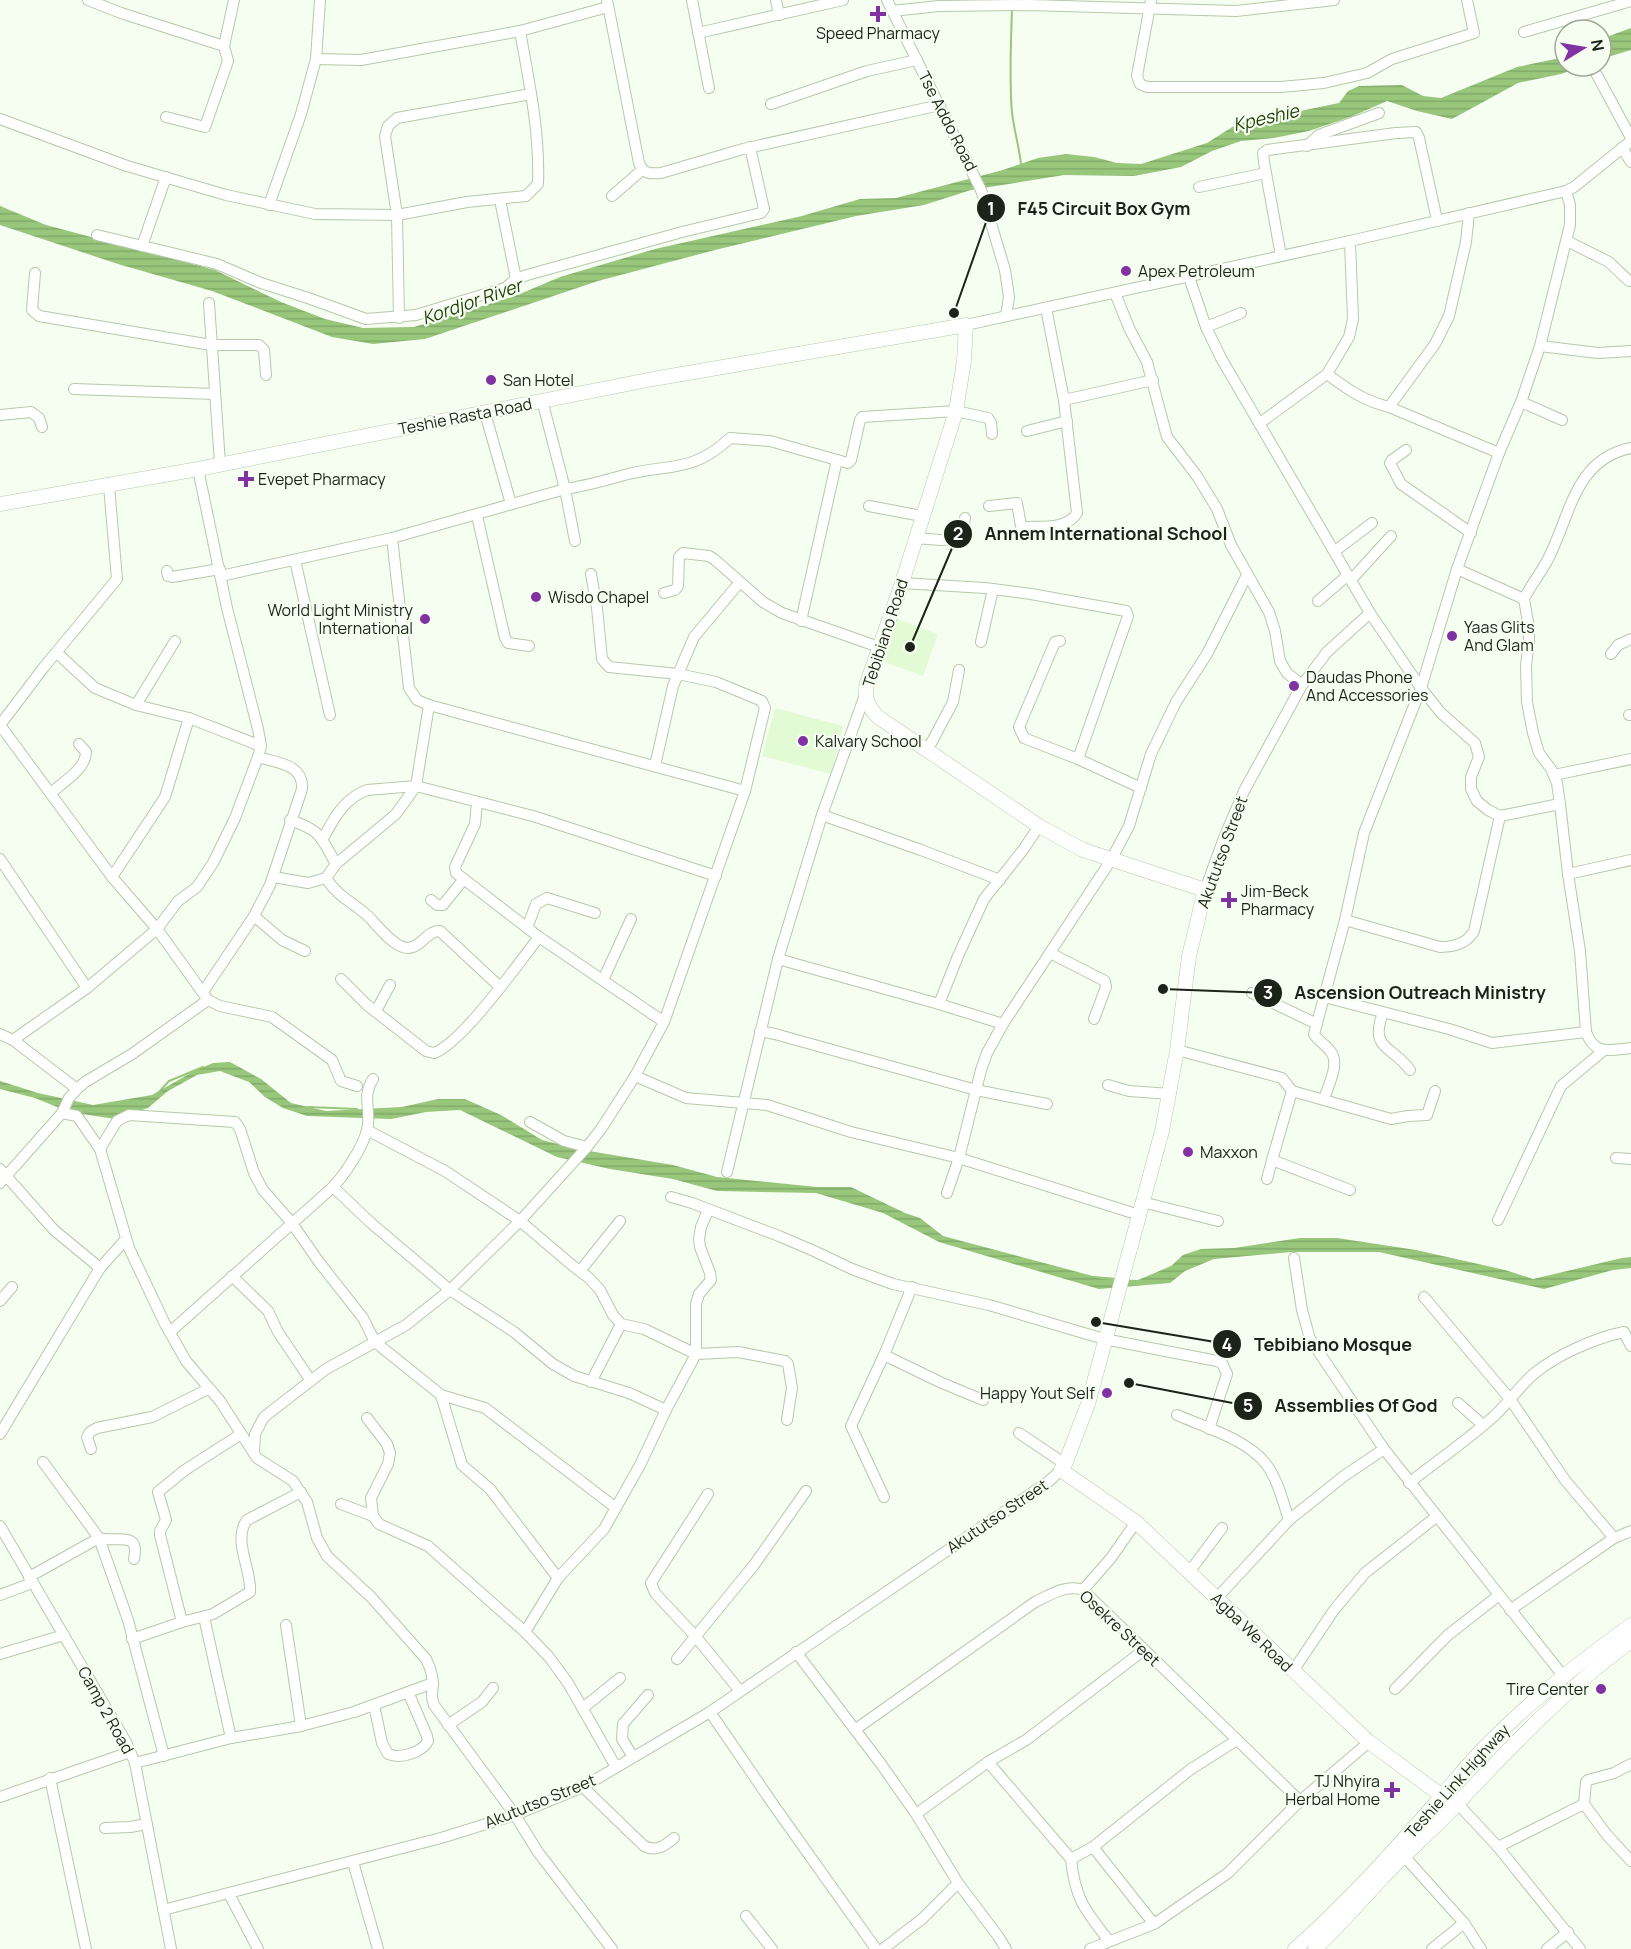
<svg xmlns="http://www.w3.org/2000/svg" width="1631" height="1949" font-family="Manrope,sans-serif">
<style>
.built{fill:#e3fbd5}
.water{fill:url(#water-rules)}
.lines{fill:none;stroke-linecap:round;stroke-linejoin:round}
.stream{stroke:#98c67b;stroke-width:2}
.minor-casing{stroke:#b6c9ab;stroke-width:12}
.major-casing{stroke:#b6c9ab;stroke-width:15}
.minor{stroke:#fff;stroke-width:10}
.major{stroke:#fff;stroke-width:14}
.poi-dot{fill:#8031a2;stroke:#f6fef1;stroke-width:2}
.labels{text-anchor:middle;stroke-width:4.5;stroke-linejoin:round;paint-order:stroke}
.poi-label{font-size:16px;fill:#1c2318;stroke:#f6fef1;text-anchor:start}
.street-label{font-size:16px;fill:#1c2318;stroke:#f6fef1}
.water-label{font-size:18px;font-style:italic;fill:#24410b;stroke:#f6fef1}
.leader{fill:none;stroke:#1c2318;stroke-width:2}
.callout-dot{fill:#1c2318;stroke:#f6fef1;stroke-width:2}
.mark-label{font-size:18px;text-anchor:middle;font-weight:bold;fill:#fff}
.callout-label{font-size:18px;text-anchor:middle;font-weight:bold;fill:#1c2318;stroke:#f6fef1;stroke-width:4.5;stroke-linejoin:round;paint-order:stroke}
</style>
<defs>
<pattern id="water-rules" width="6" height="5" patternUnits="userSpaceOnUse" patternTransform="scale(1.5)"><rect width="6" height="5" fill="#98c67b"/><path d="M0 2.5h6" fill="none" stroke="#82aa6a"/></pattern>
</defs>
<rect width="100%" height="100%" fill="#f6fef1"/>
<g class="built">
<path d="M897 619 938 634 923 676 882 661Z"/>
<path d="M775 708 843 726 831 774 762 756Z"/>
</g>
<g class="water">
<path d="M1631 28V50L1601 59V39Z"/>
<path d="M1565 57V66H1583L1561 74 1518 83 1452 119 1417 111 1387 101 1353 116 1309 131 1274 138 1241 141 1212 151 1181 167 1134 176 1064 175 971 190 924 205 856 216 715 250 598 281 425 339 373 344 332 337 212 291 118 264 0 225V206L46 225 215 270 281 302 325 319 363 328 414 327 515 296 560 277 655 249 802 216 860 199 896 198 1003 170 1038 158 1066 154 1094 157 1117 163 1141 164 1207 143 1237 124 1339 103 1348 91 1359 86 1402 85 1423 96 1441 98 1517 67Z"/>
<path d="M230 1062 261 1079 291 1103 326 1111 402 1107 438 1099H465L501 1115 542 1140 577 1149 673 1165 717 1177 817 1187H851L905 1213 920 1218 943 1236 1104 1279 1138 1280 1171 1266 1183 1255 1201 1249 1234 1248 1300 1238H1337L1416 1250 1505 1270 1533 1279 1622 1258 1631 1257V1268L1613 1270 1544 1289 1379 1252H1291L1214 1259 1185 1271 1170 1283 1099 1289 939 1242 883 1213 816 1193 717 1191 673 1179 610 1169 557 1157 460 1110 426 1112 391 1119 307 1116 283 1108 265 1097 249 1082 220 1071 197 1075 168 1091 148 1108 115 1119 69 1112 35 1098 0 1089V1081L38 1093 93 1105 152 1095 196 1070 213 1063Z"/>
</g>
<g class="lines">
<g class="stream">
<path d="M1012 9C1011 43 1009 78 1012 113 1014 130 1019 146 1021 164"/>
<path d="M159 1092 169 1081 203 1067"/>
<path d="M308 1107 357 1109"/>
<path d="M1093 1277 1117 1279"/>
</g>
<g class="minor-casing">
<g id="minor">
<path d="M88 0 121 13 224 46"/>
<path d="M607 0 639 163C644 174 649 174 661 173L743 149 940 105"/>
<path d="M692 0 709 88"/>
<path d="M776 0 779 15"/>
<path d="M887 0 981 190 1005 270 1009 297 1006 316"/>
<path d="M1151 0 1137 76 1140 84 1147 87H1281L1324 83 1367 73 1392 59 1474 33 1467 0"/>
<path d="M892 11 939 6 1029 5 1236 11 1334 0"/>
<path d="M1524 32 1631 1"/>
<path d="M698 33 843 0"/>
<path d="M316 59 361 60 520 31 608 7"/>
<path d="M1597 75 1631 138"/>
<path d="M771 104 867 71 917 60"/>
<path d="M166 117 205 127 228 61 224 46 234 0"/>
<path d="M0 119 127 166 226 195 315 214 397 215 467 202 526 196 538 184C540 132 529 82 520 31"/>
<path d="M1307 146 1319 135 1379 113"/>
<path d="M1622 148 1631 162"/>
<path d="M1199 187 1266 173"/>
<path d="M612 196 642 170"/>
<path d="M500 200 516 279"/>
<path d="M269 205 301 114 316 59 320 0"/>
<path d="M97 235 217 264 261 283 308 298 366 319 416 315 505 288 516 279 527 275 682 232 761 213 764 209 750 147"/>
<path d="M1567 241 1609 262 1629 281"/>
<path d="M142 246 166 177"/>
<path d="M1281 256 1264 162 1263 153 1267 150 1396 133 1416 132 1419 138 1437 220"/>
<path d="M35 273 32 310 39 316 211 345H259L264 350 266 375"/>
<path d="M1189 277 1206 327 1221 358 1370 613 1421 688 1441 713 1475 743 1479 757 1471 777V789L1477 801 1488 810 1500 816 1560 804 1568 874 1580 951 1586 1032C1595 1056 1609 1050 1631 1048"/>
<path d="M1115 293 1130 330 1147 362 1167 437 1197 476 1217 509 1231 545 1269 612 1275 631 1280 661 1287 673 1302 685"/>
<path d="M209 303 220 464"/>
<path d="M399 318 397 215 385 136 388 126 397 118 531 94"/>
<path d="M966 325 1350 241 1566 191 1574 187 1631 141"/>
<path d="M1206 327 1241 313"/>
<path d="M1540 346 1598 353 1631 351"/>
<path d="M1327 374C1347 389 1364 401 1389 407L1499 453"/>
<path d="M74 389 215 394"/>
<path d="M542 400 565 489 575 541"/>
<path d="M1064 400 1153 380"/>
<path d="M1521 402 1562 420"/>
<path d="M1389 407 1435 344 1449 316 1466 242 1469 213"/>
<path d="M485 413 511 504"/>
<path d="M0 415 31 412 39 418 42 427"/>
<path d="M1260 423 1327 374 1349 337 1353 319 1350 241"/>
<path d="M1027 431 1067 421"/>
<path d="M1406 450 1392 460 1390 463 1401 484 1471 533"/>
<path d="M837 460 848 463 851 460 860 420 862 417 878 416 956 411 988 418 991 423 992 434"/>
<path d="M198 469 227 608 258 729 261 746 258 757C277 763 304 764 302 789L270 885 254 916 203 992"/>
<path d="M869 506 922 516"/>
<path d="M989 506 1017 503 1021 526 1023 527C1041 526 1067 530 1077 513L1064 400 1046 308"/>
<path d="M477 516 505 638 508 643 529 646"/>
<path d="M392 538 409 688 417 700 429 705 745 791"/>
<path d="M915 538 941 540 954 539 962 534 965 518"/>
<path d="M1335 551 1372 523"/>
<path d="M295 560 330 715"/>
<path d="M1457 569 1524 599"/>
<path d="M167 571 168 576 172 577 220 569"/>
<path d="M221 576 392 538 565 489C586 486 607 480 628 474 671 464 694 472 730 438L770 441 837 460 801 621"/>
<path d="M1351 580 1391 536"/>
<path d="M902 583 985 588 1031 594 1126 611 1128 616 1078 759"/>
<path d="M664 593 675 590 678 586 679 557 683 553 709 556 714 559 763 602 782 613 879 647"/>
<path d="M1318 601 1348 575"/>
<path d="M1060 641 1055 642 1019 727 1024 738 1078 759 1141 788"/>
<path d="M981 642 993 589"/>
<path d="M57 653 95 688 136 705"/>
<path d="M1611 654 1618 645 1631 639"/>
<path d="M1629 715H1631"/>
<path d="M189 718 261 746"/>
<path d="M0 725 112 877 157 929 208 1000 220 1006 272 1017 332 1060 341 1081 357 1086"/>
<path d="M0 725 44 667 117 579 109 486"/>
<path d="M927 751 953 702 959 670"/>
<path d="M655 766 673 686 694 637 740 582"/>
<path d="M1554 775 1631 759"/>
<path d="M51 793C63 782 86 769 86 752L79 744"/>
<path d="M477 802 475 824 455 867 456 873 539 937 664 1022"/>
<path d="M1560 804 1557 783 1551 769 1539 753 1533 733 1527 702 1526 665 1529 642V628L1524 599C1531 584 1543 571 1550 555 1571 512 1576 459 1631 448"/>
<path d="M822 815 921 850 1000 880"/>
<path d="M290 820C322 831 320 836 336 864"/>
<path d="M322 840C334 819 343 799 367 790L416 786 533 816 716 876"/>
<path d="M0 859 87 988"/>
<path d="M1568 874 1631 860"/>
<path d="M112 877 165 797 189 718 136 705 175 641"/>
<path d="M274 877 308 883 326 878C339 899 356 903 371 919 379 928 395 948 408 948 421 948 427 930 440 931L500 987"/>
<path d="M326 878 336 864 396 814 416 786 429 705"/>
<path d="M1205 890 1224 838 1244 791 1302 685 1327 652 1370 613"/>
<path d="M431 900 437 905H443L463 880"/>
<path d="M254 916 282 940 305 951"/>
<path d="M1345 920 1440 947C1454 947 1467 944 1474 931L1500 816"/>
<path d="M527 928 536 904 547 898 595 913"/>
<path d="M1050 953 1105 981 1106 987 1094 1019"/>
<path d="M778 959 939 1004 1003 1024"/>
<path d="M341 979 367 1005 426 1051 434 1053C462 1043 518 964 539 937"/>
<path d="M603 980 631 919"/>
<path d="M1252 993 1317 1024"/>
<path d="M1324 997 1449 1029 1492 1043 1586 1032"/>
<path d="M939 1004 958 956 984 899 1023 850 1039 826"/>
<path d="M376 1011 390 985"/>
<path d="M1383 1013C1369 1050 1392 1045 1410 1070"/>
<path d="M760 1031 775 1034 976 1090 1047 1104"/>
<path d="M0 1034 13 1040 77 1089 85 1082 132 1054 208 1000"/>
<path d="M13 1040 87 988 157 929 178 901 197 887 213 863 235 818 258 757"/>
<path d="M1177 1050 1282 1078 1292 1091 1391 1119 1408 1116 1427 1115 1435 1091"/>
<path d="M635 1076 686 1098 767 1105 851 1132 959 1158 1139 1215"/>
<path d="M1108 1085 1129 1091 1170 1094"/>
<path d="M1292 1091 1272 1160 1350 1190"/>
<path d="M1324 1099C1328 1086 1340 1064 1331 1052 1326 1045 1318 1041 1314 1034L1345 920 1364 833 1421 688 1457 569 1499 453 1521 402 1540 346 1570 225V205L1566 191"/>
<path d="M62 1113 77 1116 100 1149 129 1248 165 1324 186 1361 220 1401 257 1458 293 1481 307 1502 317 1538 327 1556 371 1597 426 1659C430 1667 433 1675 433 1685 432 1693 431 1697 434 1705L515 1815 538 1852 612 1949"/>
<path d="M530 1122 564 1141 587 1147 601 1129 635 1076 664 1022 745 791 765 708 762 701 716 682 678 674 609 667 602 659 597 608 591 574"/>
<path d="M367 1130 445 1171 520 1221 573 1266 589 1278 600 1290 613 1315 621 1324 644 1329 696 1354 738 1352 785 1361 788 1364 792 1388 787 1420"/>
<path d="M100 1149 117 1121 129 1115 235 1122 240 1129 254 1173 263 1190 291 1222 319 1262 363 1318 375 1342 441 1395"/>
<path d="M1616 1158 1631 1159"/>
<path d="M0 1169 54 1230 100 1268"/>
<path d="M727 1172 778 959 822 815 865 695"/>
<path d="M1267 1179 1272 1160"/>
<path d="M0 1183 62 1113 69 1098 77 1089"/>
<path d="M333 1187 371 1223 450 1290 514 1332 553 1364 574 1376 629 1393 666 1410 640 1465 604 1529 558 1578 525 1632 549 1657 568 1683 616 1767"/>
<path d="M947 1193 959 1158 981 1070 987 1053 1003 1024 1111 860 1129 826 1151 754 1176 702 1207 654 1247 575"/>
<path d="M671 1197 692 1203 779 1236 814 1251 852 1269 893 1284 989 1305 1104 1339 1217 1361 1222 1363 1227 1374 1209 1429"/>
<path d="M1142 1202 1218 1221"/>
<path d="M1498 1220 1561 1086 1603 1051"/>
<path d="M1294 1258 1302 1310 1310 1339 1384 1449 1564 1677"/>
<path d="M580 1271 620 1221"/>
<path d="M232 1276 268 1311 278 1332 311 1381"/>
<path d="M1424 1297 1510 1399 1565 1480 1614 1538"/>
<path d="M0 1301 12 1287"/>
<path d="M170 1332 333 1187C345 1174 363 1147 367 1130 372 1111 361 1097 373 1079"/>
<path d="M884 1355 942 1383 983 1400"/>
<path d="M591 1382 621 1324"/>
<path d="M1458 1403 1483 1425"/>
<path d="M666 1410 696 1354V1304L699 1294 711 1280 710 1273 700 1247 699 1239 701 1227 708 1210"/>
<path d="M1177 1415C1205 1427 1248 1440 1266 1464 1278 1480 1283 1502 1289 1520"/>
<path d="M367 1418 387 1444 390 1453 388 1464 371 1498 373 1516 379 1524 428 1546 525 1632"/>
<path d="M1019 1433 1065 1464"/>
<path d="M0 1434 100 1268 126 1239"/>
<path d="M91 1449 87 1437 90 1432 97 1428 152 1417 208 1389"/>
<path d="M254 1454 255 1434 264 1417 326 1369 406 1325 450 1290 520 1221 587 1147"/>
<path d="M43 1462 99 1538 128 1620 164 1756"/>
<path d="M1409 1483C1437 1461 1466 1441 1492 1418 1508 1404 1520 1385 1536 1372 1559 1354 1595 1338 1624 1332L1631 1346"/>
<path d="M708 1494 651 1583 655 1593 696 1637 740 1691"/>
<path d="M884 1497 851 1426 884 1355 912 1287"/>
<path d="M341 1504 373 1516"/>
<path d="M0 1526 126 1742 135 1763 171 1949"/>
<path d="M1190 1571 1222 1528"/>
<path d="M29 1577 99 1538C117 1543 140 1530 134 1559"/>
<path d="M558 1578 490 1489 462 1465 441 1395 485 1408 616 1508"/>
<path d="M1083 1590 1111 1558 1136 1522"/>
<path d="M0 1595 32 1583"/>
<path d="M1216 1599 1289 1520 1344 1476 1384 1449"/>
<path d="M1510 1610 1614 1538 1631 1531"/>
<path d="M204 1617 231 1738"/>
<path d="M182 1622 160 1535V1531L166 1520 158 1492 185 1470 241 1434"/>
<path d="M286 1625 301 1726"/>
<path d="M132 1639 182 1622 213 1614 250 1592C252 1570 232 1540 247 1520L301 1492"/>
<path d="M796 1652 881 1764 916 1814 958 1883 998 1936 1006 1949"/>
<path d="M0 1654 64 1635"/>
<path d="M677 1659 754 1565 806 1491"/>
<path d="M1293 1671 1334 1610 1365 1573 1436 1517"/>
<path d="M1395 1689 1448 1635 1498 1596"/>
<path d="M374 1705 382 1743 388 1754C400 1759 422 1753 428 1741L427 1736 408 1692"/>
<path d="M583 1708 620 1678"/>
<path d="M710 1712 775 1807 876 1949"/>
<path d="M448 1725 482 1702 493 1688"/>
<path d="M856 1729 1035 1602C1050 1595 1066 1584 1083 1590L1300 1801"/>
<path d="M633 1757 622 1739 623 1724 648 1695"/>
<path d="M988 1762 1071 1859 1093 1847 1191 1769 1237 1740"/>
<path d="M135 1763 231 1738 301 1726 354 1712 433 1683"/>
<path d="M50 1778 86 1949"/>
<path d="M583 1787 644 1846C657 1852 664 1846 674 1838"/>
<path d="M0 1797 130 1752"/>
<path d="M1458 1804 1498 1847 1580 1949"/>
<path d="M1584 1804 1607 1835 1631 1861"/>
<path d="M916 1814 988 1762 1026 1740 1144 1650"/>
<path d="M105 1828 130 1827 147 1824"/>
<path d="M1093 1847 1154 1924"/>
<path d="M1498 1847 1584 1804 1586 1782 1588 1780 1614 1773 1631 1764"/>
<path d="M1404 1856 1464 1923 1481 1949"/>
<path d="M1071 1859C1075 1899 1085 1910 1109 1941"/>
<path d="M353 1862 378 1949"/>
<path d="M229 1894 258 1949"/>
<path d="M163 1910 441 1838 515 1815 583 1787 710 1712 1048 1482 1061 1470"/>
<path d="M746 1916 772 1949"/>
<path d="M883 1949 922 1919 958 1883"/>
<path d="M1090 1949 1154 1924 1228 1873 1300 1801 1369 1742"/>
<path d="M1432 1949 1464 1923"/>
<path d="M1547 1949 1568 1932"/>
</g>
</g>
<g class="major-casing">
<g id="major">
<path d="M0 504 198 469 653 379 966 325 964 361 956 411 902 583 867 683C864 697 867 706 878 717L1039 826 1083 850 1205 890 1189 956 1177 1050 1162 1131 1088 1404 1065 1464 1061 1470 1136 1522 1369 1742 1442 1796 1458 1804"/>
<path d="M1295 1949C1345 1905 1390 1855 1434 1805 1452 1785 1468 1763 1488 1744 1531 1700 1581 1661 1631 1625"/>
<path d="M1315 1949C1339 1926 1361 1901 1384 1876 1408 1851 1435 1828 1458 1803 1512 1745 1567 1688 1631 1641"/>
</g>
</g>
<use href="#minor" class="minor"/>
<use href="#major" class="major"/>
</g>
<g class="poi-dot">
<path d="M875 5h6v6h6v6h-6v6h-6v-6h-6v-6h6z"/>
<circle cx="1126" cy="271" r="6"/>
<circle cx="491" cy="380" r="6"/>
<path d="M243 470h6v6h6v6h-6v6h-6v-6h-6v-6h6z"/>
<circle cx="536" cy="597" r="6"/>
<circle cx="425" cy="619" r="6"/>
<circle cx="1452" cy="636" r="6"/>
<circle cx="1294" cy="686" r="6"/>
<circle cx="803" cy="741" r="6"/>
<path d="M1226 891h6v6h6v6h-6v6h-6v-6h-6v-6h6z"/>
<circle cx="1188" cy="1152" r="6"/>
<circle cx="1107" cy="1393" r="6"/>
<circle cx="1601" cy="1689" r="6"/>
<path d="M1389 1781h6v6h6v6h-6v6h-6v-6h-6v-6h6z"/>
</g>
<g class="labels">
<g class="poi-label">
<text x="878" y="39" text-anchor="middle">Speed Pharmacy</text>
<text x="1138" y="277">Apex Petroleum</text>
<text x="503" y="386">San Hotel</text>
<text x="258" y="485">Evepet Pharmacy</text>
<text x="548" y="603">Wisdo Chapel</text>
<text x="413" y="616" text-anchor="end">World Light Ministry<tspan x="413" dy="18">International</tspan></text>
<text x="1464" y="633">Yaas Glits<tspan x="1464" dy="18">And Glam</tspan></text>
<text x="1306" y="683">Daudas Phone<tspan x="1306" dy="18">And Accessories</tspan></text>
<text x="815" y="747">Kalvary School</text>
<text x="1241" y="897">Jim-Beck<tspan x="1241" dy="18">Pharmacy</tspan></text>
<text x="1200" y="1158">Maxxon</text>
<text x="1095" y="1399" text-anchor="end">Happy Yout Self</text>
<text x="1589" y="1695" text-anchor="end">Tire Center</text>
<text x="1380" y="1787" text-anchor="end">TJ Nhyira<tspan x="1380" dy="18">Herbal Home</tspan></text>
</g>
<g class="street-label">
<text transform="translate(948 121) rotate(63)" y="6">Tse Addo Road</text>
<text transform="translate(465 416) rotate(-11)" y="6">Teshie Rasta Road</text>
<text transform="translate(885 633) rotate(-72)" y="6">Tebibiano Road</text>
<text transform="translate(1222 852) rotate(-70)" y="6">Akututso Street</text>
<text transform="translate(997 1516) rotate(-34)" y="6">Akututso Street</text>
<text transform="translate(1120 1628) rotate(43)" y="6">Osekre Street</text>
<text transform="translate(1252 1632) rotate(44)" y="6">Agba We Road</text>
<text transform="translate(106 1710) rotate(61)" y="6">Camp 2 Road</text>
<text transform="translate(1457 1781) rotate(-48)" y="6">Teshie Link Highway</text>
<text transform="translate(540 1801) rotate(-22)" y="6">Akututso Street</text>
</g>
<g class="water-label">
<text transform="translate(1266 118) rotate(-13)" y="6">Kpeshie</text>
<text transform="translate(472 302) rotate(-19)" y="6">Kordjor River</text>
</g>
</g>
<path class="leader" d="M954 313L991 208M910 647L958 534M1163 989L1268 993M1096 1322L1227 1344M1129 1383L1248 1406"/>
<g class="callout-dot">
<circle cx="954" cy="313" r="6"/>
<circle cx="910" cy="647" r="6"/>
<circle cx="1163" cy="989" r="6"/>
<circle cx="1096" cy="1322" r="6"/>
<circle cx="1129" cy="1383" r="6"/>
<circle cx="991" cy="208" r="15"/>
<circle cx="958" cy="534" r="15"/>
<circle cx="1268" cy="993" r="15"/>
<circle cx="1227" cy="1344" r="15"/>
<circle cx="1248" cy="1406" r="15"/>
</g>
<g class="mark-label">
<text x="991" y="215">1</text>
<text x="958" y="540">2</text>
<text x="1268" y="999">3</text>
<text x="1227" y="1351">4</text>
<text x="1248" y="1412">5</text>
</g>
<g class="callout-label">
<text x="1104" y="215">F45 Circuit Box Gym</text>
<text x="1106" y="540">Annem International School</text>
<text x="1420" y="999">Ascension Outreach Ministry</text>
<text x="1333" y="1351">Tebibiano Mosque</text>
<text x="1356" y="1412">Assemblies Of God</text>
</g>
<g transform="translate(1583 48) rotate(79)"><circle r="28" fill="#f6fef1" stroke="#9fa69a" stroke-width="1.5"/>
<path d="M0-4.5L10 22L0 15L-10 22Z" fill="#8031a2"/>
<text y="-9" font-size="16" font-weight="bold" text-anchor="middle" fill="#1c2318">N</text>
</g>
</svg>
